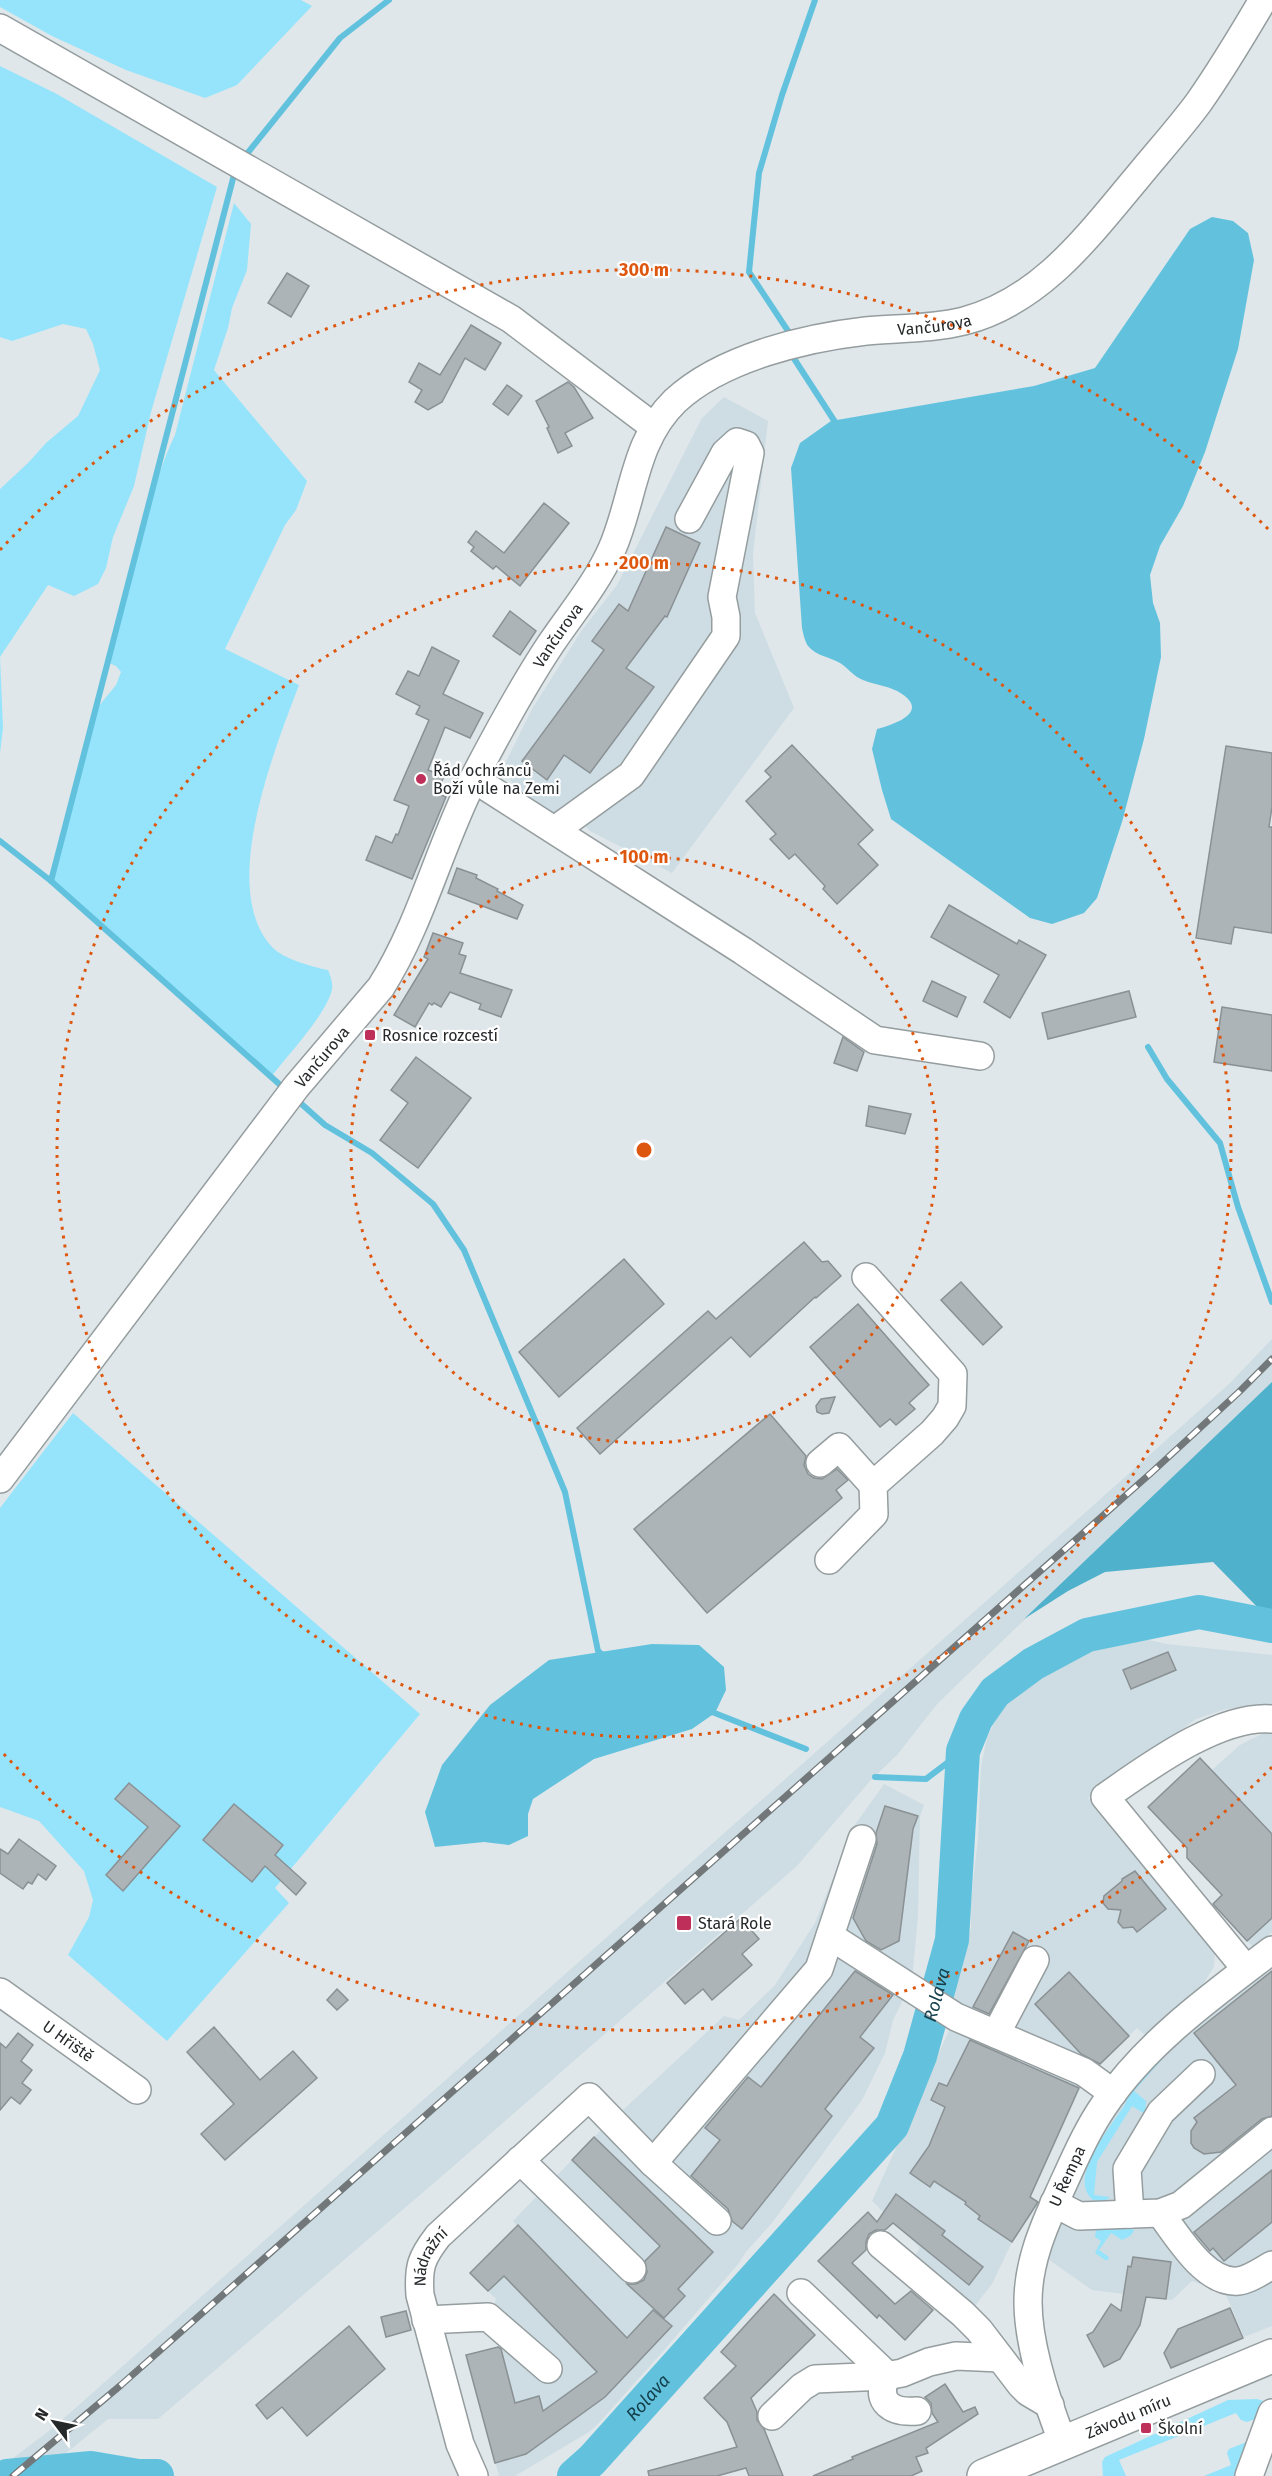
<svg xmlns="http://www.w3.org/2000/svg" width="1272" height="2476" font-family="'Fira Sans',sans-serif">
<style>
.built{fill:#cddde3}
.green{fill:#96e4fb}
.forest{fill:#4fb1cb}
.water{fill:#62c2dd}
.lines{fill:none;stroke-linecap:round;stroke-linejoin:round}
.stream{stroke:#62c2dd;stroke-width:6}
.river{stroke:#62c2dd;stroke-width:34}
.building{fill:#adb4b7;stroke:#8a9194;stroke-width:1.5}
.minor-casing{stroke:#959d9f;stroke-width:30}
.major-casing{stroke:#959d9f;stroke-width:36}
.minor{stroke:#fff;stroke-width:27}
.major{stroke:#fff;stroke-width:33}
.rail-casing{stroke:#727779;stroke-width:7}
.rail{stroke:#fff;stroke-width:4.5;stroke-dasharray:14;stroke-linecap:butt}
.ring{fill:none;stroke:#de570e;stroke-width:3;stroke-dasharray:3 6}
.poi-dot{fill:#be2f59;stroke:#fff;stroke-width:2}
.labels{text-anchor:middle;stroke-width:4.5;stroke-linejoin:round;paint-order:stroke}
.street-label{font-size:16px;fill:#26292a;stroke:#fff}
.poi-label{font-size:16px;fill:#26292a;stroke:#fff;text-anchor:start}
.water-label{font-size:18px;font-style:italic;fill:#15414d;stroke:#fff}
.centre{fill:#de570e;stroke:#fff;stroke-width:3}
.ring-label{font-size:18px;text-anchor:middle;font-weight:bold;fill:#de570e;stroke:#fff;stroke-width:4.5;stroke-linejoin:round;paint-order:stroke}
</style>
<rect width="100%" height="100%" fill="#dfe7ea"/>
<g class="built">
<path d="M724 397 768 421 753 554 755 613 794 708 672 873 590 831 572 813 557 815 514 787 504 766 532 709 582 630 617 585 702 418Z"/>
<path d="M1272 1339V1382L938 1703 897 1755 870 1781 797 1866 441 2177 158 2419H108L38 2476H0V2468L54 2427 1011 1579 1230 1383Z"/>
<path d="M1139 1638 1167 1644 1272 1655V1705L1226 1709 1196 1719 1088 1798 1215 1950 1214 1967 1199 1990 1147 2037 1137 2028 1095 2068 1081 2087 1031 2197 1039 2203 1012 2242 992 2284 974 2307 911 2261 920 2248 872 2201 957 2013 952 1985 971 1929V1902L978 1838 981 1767 987 1737 996 1720 1013 1695 1027 1683 1071 1658 1103 1645Z"/>
<path d="M1272 1729V1932L1254 1948 1213 1905 1222 1896 1188 1859 1187 1849 1148 1807 1200 1758 1212 1770 1240 1745Z"/>
<path d="M884 1784 924 1805 920 1816 918 1915 912 1982 893 2020 885 2053 862 2100 772 2223 745 2253 739 2263 665 2349 598 2424 589 2432 515 2476H499L466 2355 500 2346 491 2314 496 2299 470 2273 517 2226 513 2221 594 2137 724 2016 739 2020 775 1985 815 1923 854 1826Z"/>
<path d="M1272 1969V2326L1244 2337 1224 2290H1216L1192 2281 1172 2300 1092 2290 1048 2259 1052 2240 1109 2112 1161 2051Z"/>
</g>
<g class="green">
<path d="M0 0H301L312 6 237 85 205 98 126 70 52 36 0 7Z"/>
<path d="M0 66 55 93 217 187 151 412 134 486 113 537 106 568 98 584 74 596 48 585 0 657 3 728 0 753V489L28 463 46 443 78 416 100 370 93 344 86 329 63 324 12 341 0 337Z"/>
<path d="M234 203 251 224 247 270 232 308 228 328 214 370 307 481 296 510 285 525 225 649 299 685C275 749 217 890 273 948 284 959 312 967 328 970 331 978 334 984 331 993 323 1018 287 1056 270 1078L48 880 98 707 116 685 121 672 116 666 109 663C116 623 127 584 138 545 149 508 158 470 175 435Z"/>
<path d="M73 1413 420 1714 275 1888 289 1903 167 2041 68 1955 89 1917 93 1900 84 1871 39 1821 0 1807V1508Z"/>
<path d="M1173 2047 1134 2091 1146 2101 1145 2114 1132 2106 1097 2162 1094 2195 1110 2197 1104 2202 1093 2200C1067 2177 1110 2128 1124 2106 1128 2100 1128 2091 1132 2085 1143 2071 1160 2059 1173 2047Z"/>
<path d="M1129 2224 1134 2231 1130 2236 1122 2240 1111 2233 1099 2250 1109 2257 1108 2260H1105L1095 2253 1101 2241 1095 2237 1096 2230Z"/>
<path d="M1257 2399 1263 2401V2403L1258 2418 1247 2422 1241 2420 1236 2413 1119 2460 1126 2476H1103L1102 2462 1105 2457 1228 2400Z"/>
<path d="M1249 2441 1235 2476H1204L1231 2465 1227 2453 1229 2449Z"/>
</g>
<path class="forest" d="M1272 1382V1622L1213 1562 1105 1572 1068 1591 1024 1619Z"/>
<g class="water">
<path d="M1212 217 1233 221 1248 233 1254 260 1238 349 1205 452 1183 506 1160 546 1150 575 1153 603 1160 623 1161 657 1144 739 1122 822 1097 898 1084 913 1052 924 1030 918 891 819 882 790 872 749 877 729C892 725 930 713 902 694 891 686 875 685 863 680 854 677 848 668 840 663 830 657 816 656 808 646 805 642 803 633 802 628L791 468 800 443 831 421 1034 386 1095 368 1190 229Z"/>
<path d="M652 1644 699 1645 724 1667 726 1690 715 1713 692 1729 594 1759 533 1799 528 1814V1836L509 1845 484 1842 435 1847 425 1812 442 1765 490 1705 549 1660Z"/>
</g>
<g class="lines">
<g class="stream">
<path d="M242 160 340 38 389 0"/>
<path d="M790 334 749 272 759 173 782 95 815 0"/>
<path d="M793 357 837 425"/>
<path d="M0 841 51 881 287 1091"/>
<path d="M51 881 235 171"/>
<path d="M1148 1047 1167 1079 1220 1143 1238 1207 1272 1302"/>
<path d="M297 1100 325 1125 372 1153 433 1204 464 1250 565 1492 598 1651 603 1655"/>
<path d="M707 1710 806 1749"/>
<path d="M875 1777 926 1779 963 1751"/>
</g>
<g class="river">
<path d="M7 2476 91 2468 138 2476H157"/>
<path id="s1" d="M574 2476 592 2460 892 2126 920 2056 952 1940 963 1751 976 1719 995 1692 1033 1664 1087 1635 1199 1612 1272 1626"/>
</g>
</g>
<g class="building">
<path d="M287 273 309 286 291 317 268 303Z"/>
<path d="M471 325 501 343 485 370 465 358 442 402 428 410 415 402 422 390 409 382 419 363 440 375Z"/>
<path d="M568 382 574 387 593 418 565 433 572 446 558 453 547 428 549 427 536 401Z"/>
<path d="M507 385 522 396 508 415 493 404Z"/>
<path d="M544 503 569 523 520 586 496 566 493 569 471 551 474 547 468 542 476 531 504 553Z"/>
<path d="M666 527 700 543 667 617 665 616 626 668 654 687 590 773 564 755 547 780 522 761 604 650 592 641 619 604 628 611Z"/>
<path d="M510 611 536 631 520 655 493 636Z"/>
<path d="M432 647 459 661 443 694 483 713 470 738 445 727 428 770 444 776 437 793 446 797 412 879 366 860 376 836 392 843 396 834 398 835 409 806 394 800 429 720 416 714 420 706 396 694 408 671 419 676Z"/>
<path d="M792 745 873 830 858 844 878 865 837 904 823 889 825 886 795 854 789 859 770 839 776 834 746 801 771 777 765 771Z"/>
<path d="M1226 746 1272 753V807L1269 827H1272V933L1234 927 1231 944 1196 938Z"/>
<path d="M457 868 477 875 476 878 498 889 497 891 523 905 517 919 448 893Z"/>
<path d="M949 905 1017 944 1019 940 1046 955 1010 1018 984 1002 999 975 931 937Z"/>
<path d="M433 933 463 943 459 954 466 956 460 973 512 990 501 1017 479 1009 481 1004 450 992 441 1007 434 1003 432 1005 429 1003 415 1027 394 1015 428 959 424 957Z"/>
<path d="M932 981 966 997 957 1017 923 1001Z"/>
<path d="M1129 991 1136 1017 1048 1039 1042 1013Z"/>
<path d="M1222 1007 1272 1015V1071L1214 1062Z"/>
<path d="M843 1037 864 1052 857 1071 834 1063Z"/>
<path d="M416 1057 471 1098 418 1168 380 1140 408 1103 391 1090Z"/>
<path d="M869 1106 911 1114 905 1134 866 1126Z"/>
<path d="M804 1242 822 1262 828 1261 841 1276 816 1298 815 1297 750 1357 731 1337 600 1454 577 1428 708 1311 716 1319Z"/>
<path d="M624 1259 664 1304 559 1397 519 1352Z"/>
<path d="M961 1282 1002 1327 983 1345 941 1300Z"/>
<path d="M858 1304 929 1385 909 1403 915 1409 896 1425 890 1419 880 1427 810 1347Z"/>
<path d="M835 1397 829 1413 822 1414 817 1412 816 1406 821 1399Z"/>
<path d="M770 1414 806 1456 804 1465 808 1474 814 1478 822 1479 837 1469 848 1480 836 1490 842 1498 707 1613 634 1529Z"/>
<path d="M1168 1652 1176 1670 1131 1689 1123 1670Z"/>
<path d="M1200 1758 1272 1834V1918L1247 1941 1213 1904 1222 1895 1187 1858V1848L1148 1807Z"/>
<path d="M129 1783 180 1826 123 1891 106 1875 148 1827 115 1799Z"/>
<path d="M234 1804 283 1845 275 1855 306 1883 296 1895 265 1866 252 1882 203 1840Z"/>
<path d="M885 1806 918 1816 913 1829 899 1941 881 1950 866 1941 853 1918 877 1844 876 1833Z"/>
<path d="M19 1839 56 1866 46 1880 38 1874 32 1884 28 1882 23 1889 0 1873V1849L8 1854Z"/>
<path d="M1135 1871 1166 1909 1137 1932 1133 1927 1123 1928 1118 1922 1121 1910 1108 1909 1103 1903 1104 1896 1122 1881V1879Z"/>
<path d="M741 1918 759 1939 742 1954 752 1965 712 2000 703 1989 685 2004 667 1983Z"/>
<path d="M1013 1932 1029 1941 989 2014 973 2007Z"/>
<path d="M855 1971 893 1995 860 2037 874 2048 825 2109 832 2116 742 2229 732 2221 728 2209 691 2176 720 2140 705 2128 748 2077 761 2087Z"/>
<path d="M1272 1971V2116L1262 2119 1221 2152 1204 2154 1194 2148 1191 2143V2131L1197 2122 1194 2118 1236 2085 1194 2033Z"/>
<path d="M1069 1972 1129 2036 1100 2064 1081 2054 1035 2004Z"/>
<path d="M337 1989 348 2000 337 2010 327 2000Z"/>
<path d="M214 2027 260 2080 293 2051 317 2078 225 2160 201 2134 234 2104 187 2052Z"/>
<path d="M18 2033 33 2045 21 2061 32 2070 22 2083 31 2090 20 2104 11 2097 0 2110V2043L6 2048Z"/>
<path d="M970 2040 1079 2088 1030 2197 1038 2202 1036 2205 1012 2242 978 2219 980 2216 965 2204 966 2202 934 2181 930 2187 910 2173 929 2146 945 2107 931 2100 939 2083 947 2086Z"/>
<path d="M594 2137 713 2252 678 2289 685 2296 664 2318 627 2284H636L644 2280 647 2272 645 2261 660 2246 572 2160Z"/>
<path d="M1272 2170V2222L1224 2261 1213 2248 1210 2251 1194 2232Z"/>
<path d="M896 2194 945 2231 942 2235 983 2267 969 2285 893 2223 885 2230H876L869 2234 866 2242V2250L852 2263 895 2304 911 2291 933 2310 905 2340 879 2315 877 2318 818 2261 868 2212 877 2222Z"/>
<path d="M518 2225 627 2338 653 2310 672 2326 605 2397 526 2454 495 2463 466 2355 498 2347 501 2349 515 2403 539 2396 543 2411 597 2372 504 2276 488 2291 470 2273Z"/>
<path d="M1133 2257 1171 2262 1166 2299 1146 2297 1140 2325 1120 2359 1104 2367 1087 2335 1093 2332 1111 2304 1121 2311 1128 2266 1131 2267Z"/>
<path d="M774 2294 815 2335 751 2398 757 2412V2420L764 2429 783 2476H749L746 2468 717 2476H649L648 2471 737 2447 727 2422 704 2398 736 2366 721 2352Z"/>
<path d="M1230 2308 1243 2338 1171 2368 1164 2353 1178 2329Z"/>
<path d="M406 2311 411 2330 386 2337 381 2317Z"/>
<path d="M349 2326 385 2369 307 2436 282 2407 267 2419 256 2405Z"/>
<path d="M945 2384 963 2412 975 2407 978 2414 926 2448 928 2453 916 2457 922 2471 911 2476H813L853 2459 852 2457 938 2422 932 2413 931 2403 925 2397Z"/>
</g>
<g class="lines">
<g class="minor-casing">
<g id="minor">
<path d="M0 28 511 319 654 427"/>
<path d="M474 779 743 951 875 1040 980 1056"/>
<path d="M555 830 631 775 726 636V617L722 597 750 453 746 445 737 442 725 453 689 519"/>
<path d="M820 1463 839 1447 873 1485 932 1433 945 1418 952 1406 953 1374 866 1277"/>
<path id="s2" d="M0 1479 296 1087 381 987C423 920 440 843 476 774 499 730 523 686 550 645 571 614 597 583 612 549 634 499 633 442 675 401 721 358 804 338 866 331 898 328 932 329 964 321 1041 301 1088 236 1136 179 1157 153 1180 128 1199 102 1222 69 1243 34 1263 0"/>
<path d="M829 1560 874 1514 873 1485"/>
<path d="M830 1936 956 2017 1084 2072 1113 2093"/>
<path d="M1246 1969 1105 1797C1147 1768 1219 1714 1272 1719"/>
<path id="s3" d="M0 1992 137 2090"/>
<path d="M996 2034 1035 1960"/>
<path d="M520 2160 632 2269"/>
<path d="M653 2163 819 1969 862 1839"/>
<path d="M1054 2203 1079 2216 1160 2213 1181 2205 1272 2131"/>
<path d="M1160 2213C1178 2236 1205 2284 1238 2281 1249 2280 1263 2270 1272 2265"/>
<path d="M1130 2214 1127 2169 1161 2112 1201 2074"/>
<path d="M881 2245 963 2314 979 2330 1021 2385 1028 2392 1050 2405"/>
<path d="M801 2293 888 2376"/>
<path d="M426 2320 488 2317 548 2369"/>
<path d="M886 2376C875 2403 892 2413 917 2411"/>
<path d="M772 2416 802 2387 815 2379 886 2376 902 2373 929 2362 956 2356 1000 2358"/>
<path id="s4" d="M1063 2443C1047 2402 1028 2346 1028 2302 1028 2263 1043 2228 1059 2193 1073 2163 1086 2131 1105 2104 1147 2042 1213 1995 1272 1950"/>
<path id="s5" d="M474 2476 460 2444 420 2295C418 2267 421 2258 438 2236L589 2097 653 2163 717 2221"/>
<path d="M1249 2476 1272 2413"/>
</g>
</g>
<g class="major-casing">
<g id="major">
<path id="s6" d="M984 2476 1272 2356"/>
</g>
</g>
<use href="#minor" class="minor"/>
<use href="#major" class="major"/>
<g class="rail-casing">
<path id="rail" d="M13 2476 121 2385 1151 1473 1239 1392 1272 1359"/>
</g>
<use href="#rail" class="rail"/>
</g>
<g class="ring">
<circle cx="644" cy="1150" r="293"/>
<circle cx="644" cy="1150" r="587"/>
<path d="M1272 1767A880 880 0 0 1 0 1750M0 550A880 880 0 0 1 1272 533"/>
</g>
<g class="poi-dot">
<circle cx="421" cy="779" r="6"/>
<rect x="364" y="1029" width="12" height="12" rx="3"/>
<rect x="676" y="1915" width="16" height="16" rx="3"/>
<rect x="1140" y="2422" width="12" height="12" rx="3"/>
</g>
<g class="labels">
<g class="street-label">
<text dy="6" stroke="none"><textPath href="#s2" startOffset="1557">Vančurova</textPath></text>
<text dy="6" stroke="none"><textPath href="#s2" startOffset="1017">Vančurova</textPath></text>
<text dy="6" stroke="none"><textPath href="#s2" startOffset="531">Vančurova</textPath></text>
<text dy="6" stroke="none"><textPath href="#s3" startOffset="84">U Hřiště</textPath></text>
<text dy="6" stroke="none"><textPath href="#s4" startOffset="279">U Řempa</textPath></text>
<text dy="6" stroke="none"><textPath href="#s5" startOffset="230">Nádražní</textPath></text>
<text dy="6" stroke="none"><textPath href="#s6" startOffset="156">Závodu míru</textPath></text>
</g>
<g class="poi-label">
<text x="433" y="776">Řád ochránců<tspan x="433" dy="18">Boží vůle na Zemi</tspan></text>
<text x="382" y="1041">Rosnice rozcestí</text>
<text x="698" y="1929">Stará Role</text>
<text x="1158" y="2434">Školní</text>
</g>
<g class="water-label">
<text dy="6" stroke="none"><textPath href="#s1" startOffset="612">Rolava</textPath></text>
<text dy="6" stroke="none"><textPath href="#s1" startOffset="108">Rolava</textPath></text>
</g>
</g>
<circle cx="644" cy="1150" r="9" class="centre"/>
<g class="ring-label">
<text x="644" y="276">300 m</text>
<text x="644" y="569">200 m</text>
<text x="644" y="863">100 m</text>
</g>
<g transform="translate(54 2422) rotate(302)" stroke="#ffffff" stroke-width="4.5" paint-order="stroke">
<path d="M0-4.5L10 22L0 15L-10 22Z" fill="#26292a"/>
<text y="-9" font-size="16" font-weight="bold" text-anchor="middle" fill="#26292a">N</text>
</g>
</svg>
